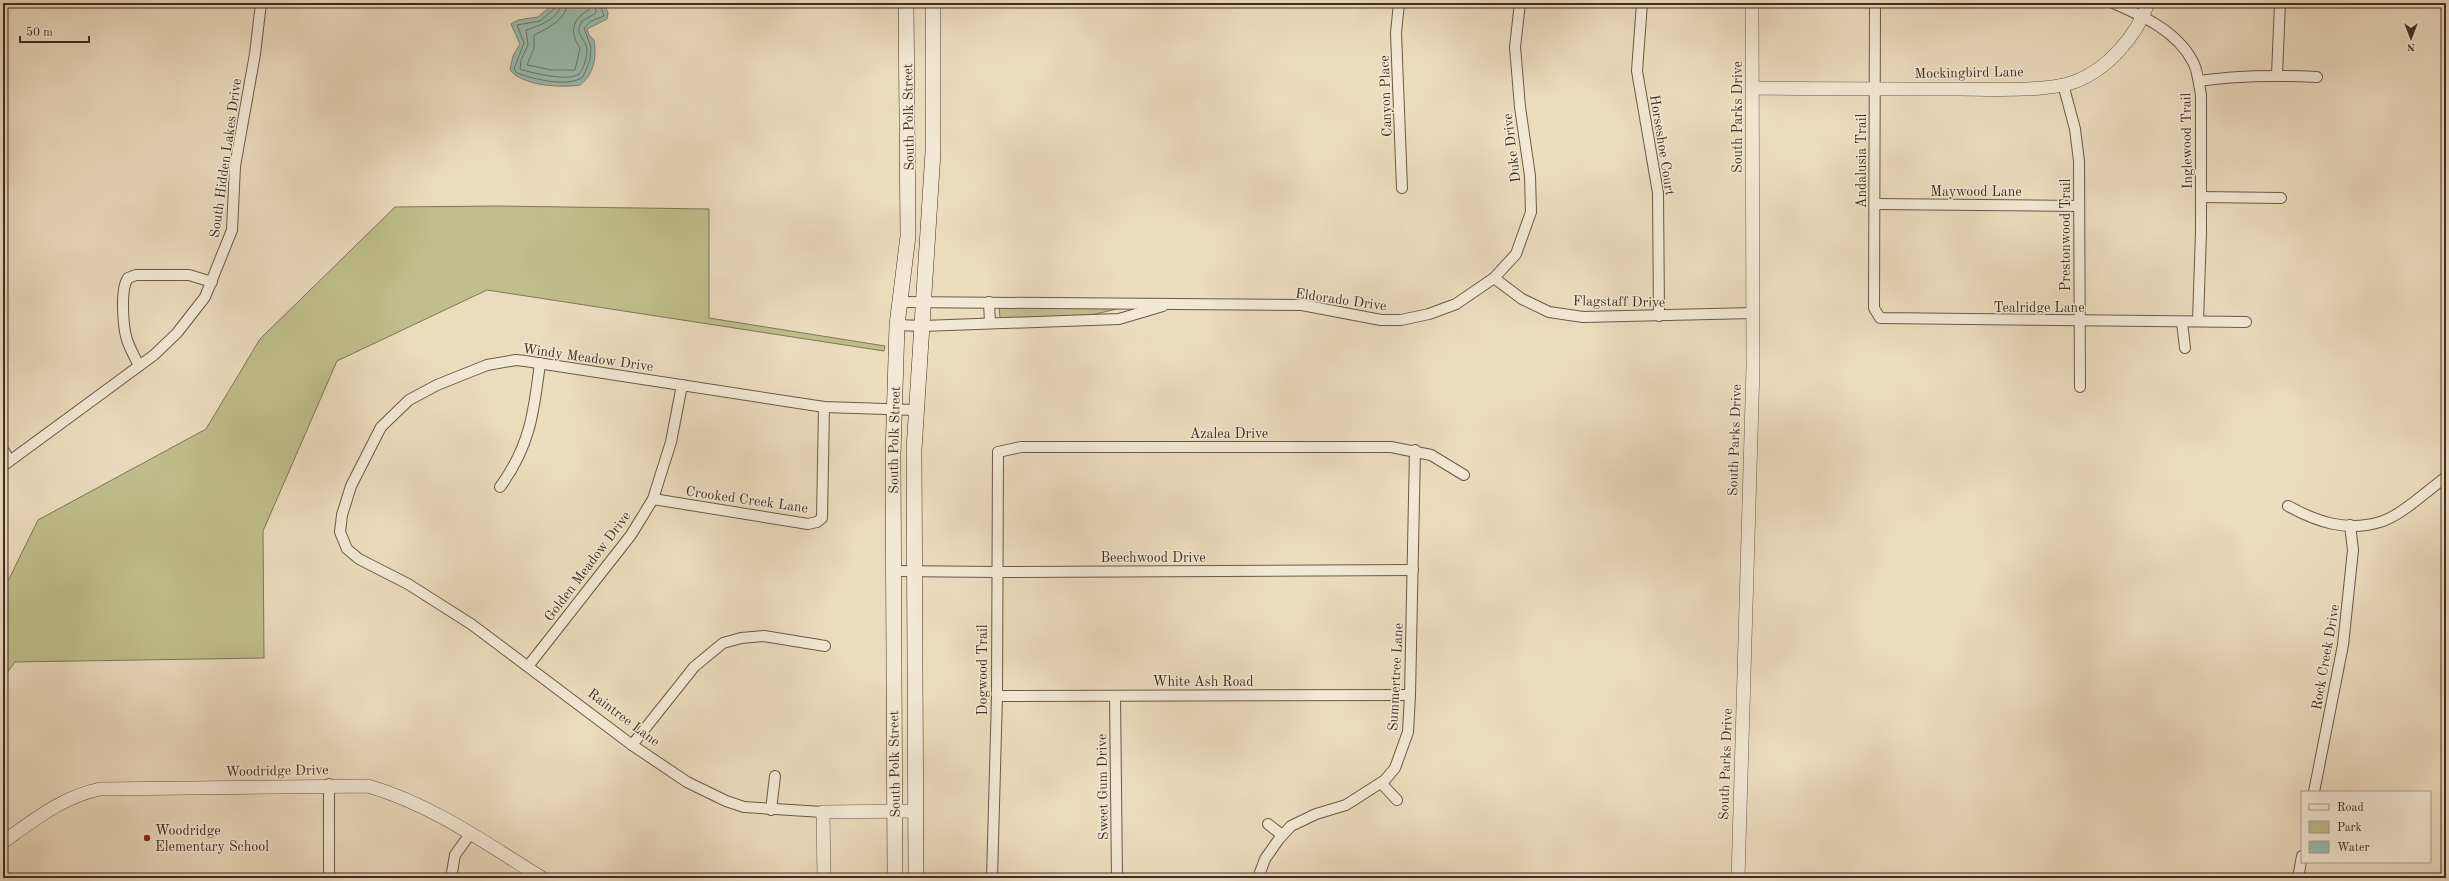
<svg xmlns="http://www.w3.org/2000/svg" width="2449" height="881" font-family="'Old Standard TT',serif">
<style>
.green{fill:#bfbe8c;stroke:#807656}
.water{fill:#99bcae;stroke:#758375}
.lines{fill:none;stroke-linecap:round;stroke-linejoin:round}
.shore{stroke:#6c7467;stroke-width:1}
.minor-casing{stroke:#6b5948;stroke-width:12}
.tertiary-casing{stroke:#6b5948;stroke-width:14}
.secondary-casing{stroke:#402d20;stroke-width:16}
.minor{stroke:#f3e8d5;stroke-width:10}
.tertiary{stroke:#f3e8d5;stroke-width:13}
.secondary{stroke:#f3e8d5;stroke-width:15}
.poi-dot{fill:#8f2418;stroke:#f3e8d5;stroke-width:1.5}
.labels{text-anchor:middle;stroke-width:3;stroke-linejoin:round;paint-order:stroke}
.street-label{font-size:14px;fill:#402d20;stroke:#f3e8d5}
.poi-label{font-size:14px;fill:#402d20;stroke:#f3e8d5;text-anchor:start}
</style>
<rect width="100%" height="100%" fill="#ecdcbe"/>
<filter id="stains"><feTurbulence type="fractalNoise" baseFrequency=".005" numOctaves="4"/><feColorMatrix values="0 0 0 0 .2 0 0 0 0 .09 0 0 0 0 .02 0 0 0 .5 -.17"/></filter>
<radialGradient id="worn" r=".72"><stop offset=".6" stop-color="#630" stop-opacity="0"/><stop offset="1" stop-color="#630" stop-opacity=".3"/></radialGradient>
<g class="green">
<path d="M497 206 709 209V318L885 346 884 351 487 290 337 361 263 531 264 658 15 662 3 678V591L38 520 206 429 260 339 395 207Z"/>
<path d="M999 306 1121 308 1087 316 1000 318Z"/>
</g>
<path class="water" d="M554 3H604L608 13 607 19 587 29 589 35 594 40C597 57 594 74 580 85 560 88 523 86 510 70L513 56 520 44 511 24 518 20 538 17Z"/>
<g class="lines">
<g class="shore">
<path d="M556 3 555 8 540 21 517 25 524 43 514 69 517 73C533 79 569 88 583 77L590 60 591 47 584 28 591 21 604 16 600 3"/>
<path d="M561 3C560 19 538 26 526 30L528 45 521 60 520 69C532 73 569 82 579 74 584 68 589 53 586 45 583 38 578 35 579 27L582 21 596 13 595 3"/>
<path d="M567 3C567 20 546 29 534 35V48L527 65 552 70H575L580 48C569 32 572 19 589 10V3"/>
</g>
<g class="minor-casing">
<g id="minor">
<path d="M1399 3 1396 33 1402 188"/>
<path d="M1642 3 1637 71 1658 193 1659 316"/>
<path d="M1875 3 1874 308 1880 318 2246 322"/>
<path d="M2113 3C2143 16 2177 31 2193 62 2198 71 2199 85 2201 95V232L2198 321"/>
<path d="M2277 75 2280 3"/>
<path d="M2199 81C2238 75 2277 75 2317 77"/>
<path d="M2063 84 2075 129 2079 161 2080 387"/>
<path d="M2201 197 2281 198"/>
<path d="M1875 204 2078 206"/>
<path d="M1494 278 1522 299 1549 312 1583 317 1753 313"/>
<path d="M900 302 1302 305 1381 320H1401L1429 314 1456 304 1494 278 1516 254 1531 212 1530 176 1520 107 1515 47 1520 3"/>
<path d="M989 302 990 323"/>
<path d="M2182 322 2185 348"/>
<path d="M897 325 922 326 1119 319 1163 306"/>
<path d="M139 366C135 357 130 349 127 340 123 327 120 289 128 278L136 275H189L212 282"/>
<path d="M3 450 10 460"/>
<path d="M3 466 154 355 177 333 205 297 232 230 235 166 255 54 261 3"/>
<path d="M500 487C530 446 534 412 540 363"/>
<path d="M653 499 808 524 817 522 822 518 824 407"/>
<path d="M2288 506C2317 522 2347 532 2380 522 2401 516 2428 490 2446 477"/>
<path d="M892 571 997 572 1413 570"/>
<path d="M529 665 631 535 653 499 671 442 682 385"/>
<path d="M997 696 1410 695"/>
<path d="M1115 696 1117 878"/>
<path d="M632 745 694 667 723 643 741 638 764 636 825 646"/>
<path d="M1381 783 1397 800"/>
<path d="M329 784V878"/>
<path d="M2314 792 2343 645 2353 550 2350 525"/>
<path d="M771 810 775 776"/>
<path d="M823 812 744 807 726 801 687 782 632 745 471 624 408 584 359 559 347 549 340 532 342 515 351 486 381 427 409 400 437 385 487 365 516 360 525 361 824 407 916 410"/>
<path d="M1268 824 1282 835"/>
<path d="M451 878 455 855 470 834"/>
<path d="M992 878 997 696 998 452 1021 447H1391L1431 455 1464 475"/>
<path d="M1258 878 1265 859 1279 839 1291 826 1316 814 1346 805 1385 780 1395 768 1408 732 1410 695 1415 450"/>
<path d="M2298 878 2302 856"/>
</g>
</g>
<g class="tertiary-casing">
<g id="tertiary">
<path d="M1752 88C1821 89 1890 89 1959 89 1988 89 2047 92 2074 82 2107 70 2137 36 2148 3"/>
<path d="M3 842C34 820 62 797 100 789L368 786C431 804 487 844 542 878"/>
<path d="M824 878 823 812 915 811"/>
<path d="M1738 878 1753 367 1752 3"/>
</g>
</g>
<g class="secondary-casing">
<g id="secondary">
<path id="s1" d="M895 878 893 455 897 325 908 236 906 3"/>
<path d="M916 878 914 450 933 152V3"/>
</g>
</g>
<use href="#minor" class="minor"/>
<use href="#tertiary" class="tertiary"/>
<use href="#secondary" class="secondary"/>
</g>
<circle class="poi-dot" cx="147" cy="838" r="4"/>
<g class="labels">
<g class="street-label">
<text transform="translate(1969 72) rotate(-1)" y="5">Mockingbird Lane</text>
<text transform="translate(1385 96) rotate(-92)" y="5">Canyon Place</text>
<text transform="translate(908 117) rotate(-91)" y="5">South Polk Street</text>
<text transform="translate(1737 117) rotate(-90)" y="5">South Parks Drive</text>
<text transform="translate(2186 141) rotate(-91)" y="5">Inglewood Trail</text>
<text transform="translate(1663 145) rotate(81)" y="5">Horseshoe Court</text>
<text transform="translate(1511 148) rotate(-97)" y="5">Duke Drive</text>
<text transform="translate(225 158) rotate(-82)" y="5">South Hidden Lakes Drive</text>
<text transform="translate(1861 161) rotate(-90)" y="5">Andalusia Trail</text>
<text x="1976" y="196">Maywood Lane</text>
<text transform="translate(2065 235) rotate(-90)" y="5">Prestonwood Trail</text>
<text transform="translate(1341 299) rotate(8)" y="5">Eldorado Drive</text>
<text transform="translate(1619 301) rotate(1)" y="5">Flagstaff Drive</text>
<text x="2039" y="312">Tealridge Lane</text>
<text transform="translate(588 357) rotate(8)" y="5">Windy Meadow Drive</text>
<text x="1229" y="438">Azalea Drive</text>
<text dy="5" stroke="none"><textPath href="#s1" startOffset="438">South Polk Street</textPath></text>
<text transform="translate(1734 440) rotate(-88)" y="5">South Parks Drive</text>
<text transform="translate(747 499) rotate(8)" y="5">Crooked Creek Lane</text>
<text x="1153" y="562">Beechwood Drive</text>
<text transform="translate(587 566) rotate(-53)" y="5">Golden Meadow Drive</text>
<text transform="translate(2325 657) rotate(-80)" y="5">Rock Creek Drive</text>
<text transform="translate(982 670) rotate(-90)" y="5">Dogwood Trail</text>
<text transform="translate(1395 677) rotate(-87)" y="5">Summertree Lane</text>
<text x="1203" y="686">White Ash Road</text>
<text transform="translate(624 717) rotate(37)" y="5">Raintree Lane</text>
<text transform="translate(894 764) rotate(-91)" y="5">South Polk Street</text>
<text transform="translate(1725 764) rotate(-88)" y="5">South Parks Drive</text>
<text transform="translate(277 770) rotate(-1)" y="5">Woodridge Drive</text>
<text transform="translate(1102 787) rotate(-91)" y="5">Sweet Gum Drive</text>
</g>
<g class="poi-label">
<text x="155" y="835">Woodridge<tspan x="155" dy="16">Elementary School</tspan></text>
</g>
</g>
<rect width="2449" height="881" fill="none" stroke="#ecdcbe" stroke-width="16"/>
<rect x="4" y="4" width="2441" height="873" fill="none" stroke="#402d20" stroke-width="2"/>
<rect x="8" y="8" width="2433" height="865" fill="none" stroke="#402d20"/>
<rect x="2301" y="791" width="130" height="72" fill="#f3e8d5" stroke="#ab9d8d"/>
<rect x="2309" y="804" width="20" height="6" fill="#f3e8d5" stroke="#ab9d8d"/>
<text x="2337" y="811" font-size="12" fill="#402d20">Road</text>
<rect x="2309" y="821" width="20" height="12" fill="#bfbe8c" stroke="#ab9d8d"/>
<text x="2337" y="831" font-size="12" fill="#402d20">Park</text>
<rect x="2309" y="841" width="20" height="12" fill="#99bcae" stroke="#ab9d8d"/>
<text x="2337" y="851" font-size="12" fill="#402d20">Water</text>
<g transform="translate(2411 38) rotate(180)" stroke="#f3e8d5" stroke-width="3" paint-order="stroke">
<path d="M0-3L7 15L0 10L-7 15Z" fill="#402d20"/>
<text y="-6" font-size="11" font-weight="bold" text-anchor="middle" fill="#402d20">N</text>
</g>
<path d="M20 36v6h69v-6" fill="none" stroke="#402d20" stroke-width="2"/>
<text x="26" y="36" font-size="12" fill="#402d20" stroke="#f3e8d5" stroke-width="3" paint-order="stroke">50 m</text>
<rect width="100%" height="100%" filter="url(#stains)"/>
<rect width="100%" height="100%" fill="url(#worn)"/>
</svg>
